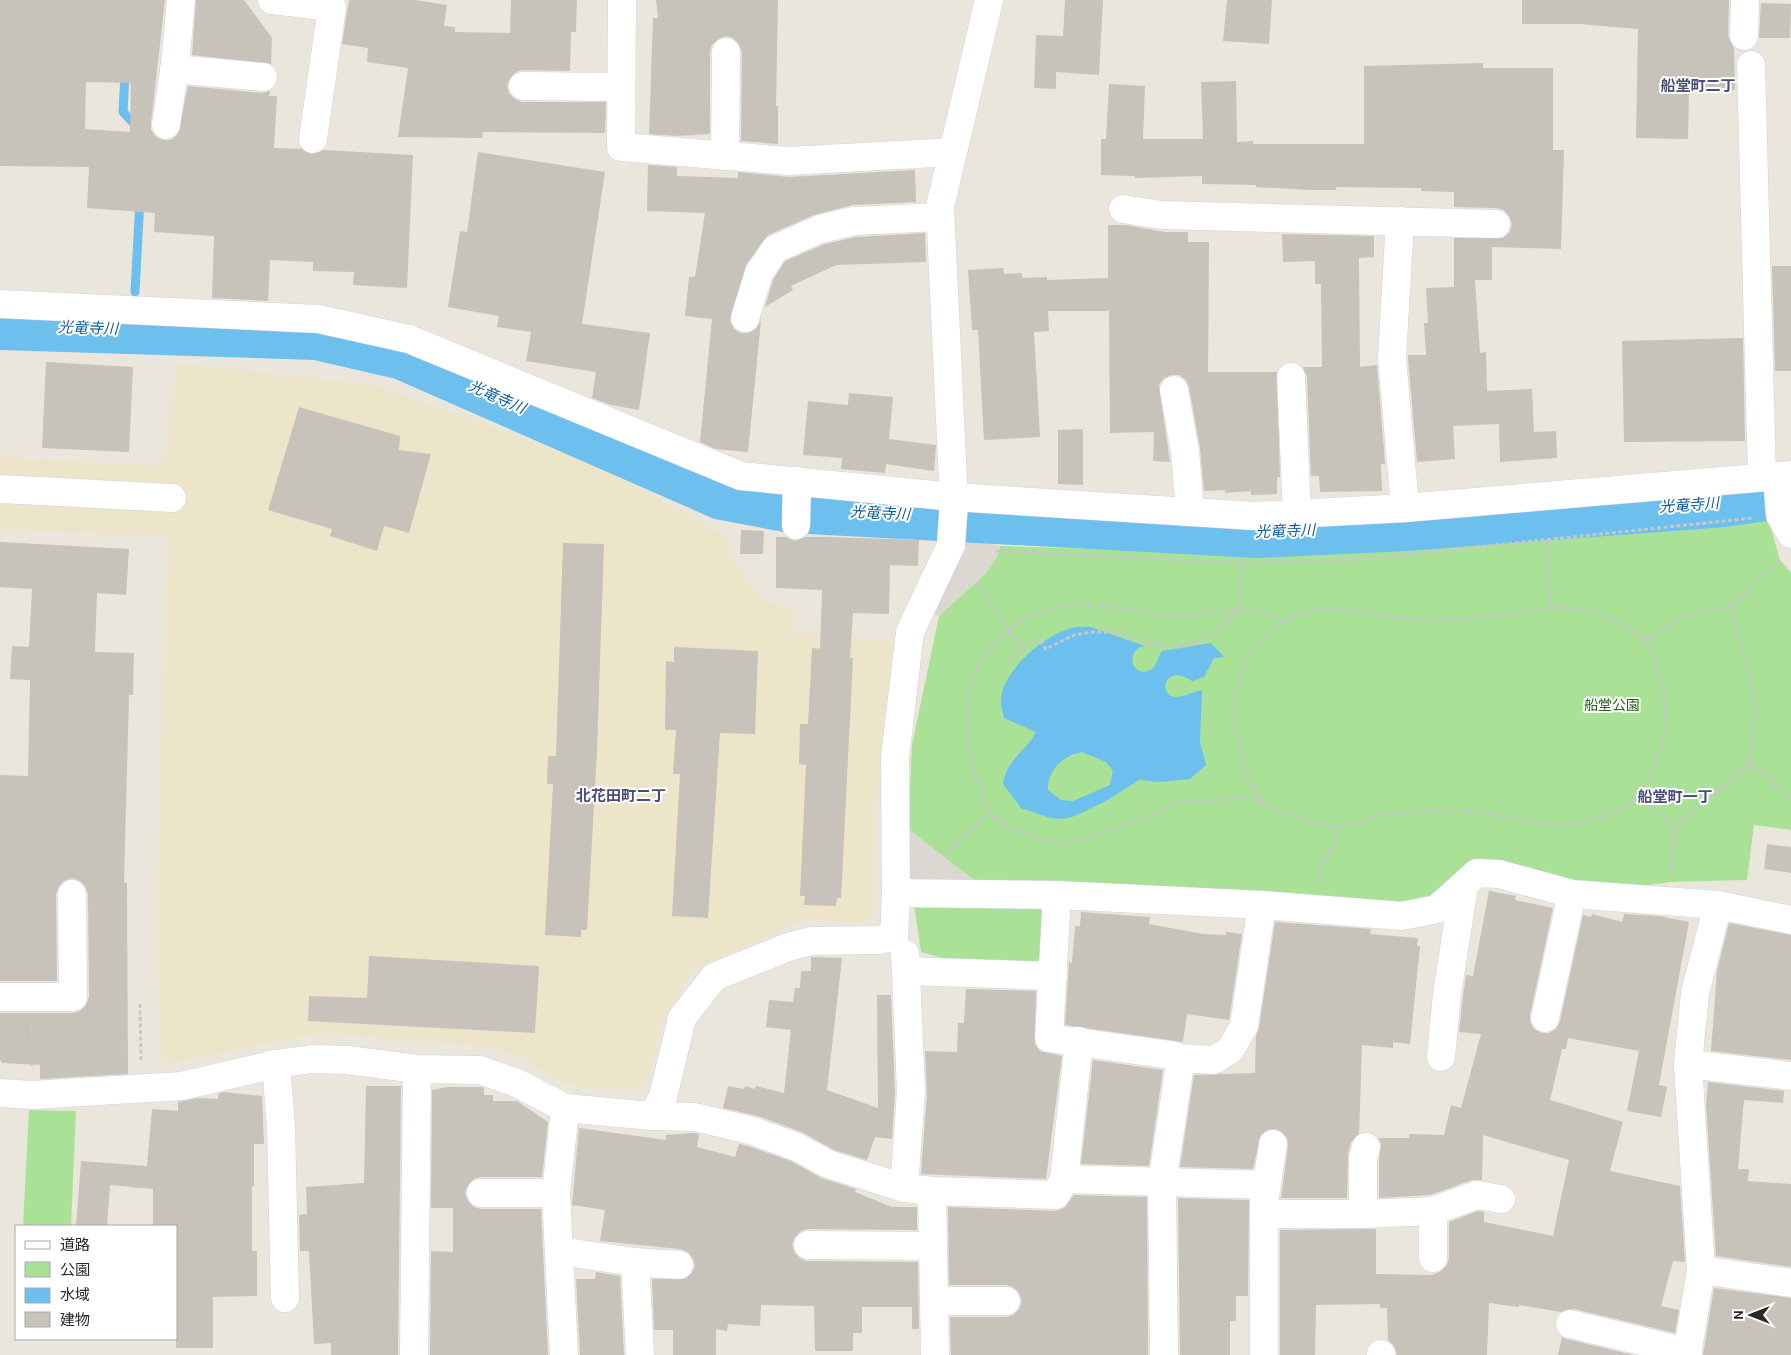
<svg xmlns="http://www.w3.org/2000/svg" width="1791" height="1355" font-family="Karla,'Noto Sans JP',sans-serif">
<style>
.education{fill:#ede5ca}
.green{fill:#a9e297}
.plaza{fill:#dbd8d1}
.water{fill:#6dbfee;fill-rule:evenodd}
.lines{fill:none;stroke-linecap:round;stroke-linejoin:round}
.stream{stroke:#6dbfee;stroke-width:9}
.river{stroke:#6dbfee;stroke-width:50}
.building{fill:#c7c2ba;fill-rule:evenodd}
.minor-casing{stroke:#d0d1e2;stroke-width:29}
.path{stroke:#c7c7c7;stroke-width:3;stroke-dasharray:4 2.5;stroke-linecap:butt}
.minor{stroke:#fff;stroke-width:28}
.labels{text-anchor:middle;stroke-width:4;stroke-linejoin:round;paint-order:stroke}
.park-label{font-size:14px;fill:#22651a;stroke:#fff}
.neighbourhood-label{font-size:15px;font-weight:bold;fill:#4a4d79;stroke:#fff}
.water-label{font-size:15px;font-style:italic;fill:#0e5b98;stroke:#fff}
</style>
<rect width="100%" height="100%" fill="#ebe6db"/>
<path class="education" d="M177 363 375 385 600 466 726 537 732 560 763 601 795 610 794 632 894 642 876 803 874 912 859 924 809 918 695 967 660 1025 648 1079 636 1090 566 1085 522 1057 491 1047 322 1033 168 1063 162 1059 156 938 167 537 0 529V457L162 466Z"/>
<g class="green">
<path d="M1766 510 1780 560 1791 573V830L1754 825 1747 880 1671 882 1633 887 1576 881 1488 861 1434 897 1410 904 906 876 912 745 939 616 986 573 997 557 1000 546 1244 554 1370 551Z"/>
<path d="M1053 902 1046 964 953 961 921 952 914 904Z"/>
<path d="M29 1110 76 1111 71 1226H23Z"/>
</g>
<g class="plaza">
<path d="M961 538 1000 546 997 557 986 573 939 616 926 612Z"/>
<path d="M909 829 943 856 978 883 906 884Z"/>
</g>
<path class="water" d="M1091 627 1145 646 1138 648C1125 659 1136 679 1152 669 1157 665 1158 656 1162 651L1211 643 1224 657 1214 658 1204 677 1192 681C1165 662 1157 695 1175 697 1183 698 1194 691 1202 690L1200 742 1206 765 1190 779 1159 782 1139 780 1106 801 1075 816 1063 819 1051 818 1021 808 1003 784C1007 758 1025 753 1036 732L1004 718C1003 712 1000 705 1001 699 1004 670 1041 638 1068 629 1075 626 1083 627 1091 627ZM1082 752 1106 762 1113 771 1110 785 1073 801 1061 800 1048 790C1047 771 1063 755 1082 752Z"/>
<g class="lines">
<g class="stream">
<path d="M125 73 123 112 139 129"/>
<path d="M135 292 140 200"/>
<path d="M132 328V330"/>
</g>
<path class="river" d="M0 325 316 335 403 355 722 495 791 508 1258 533 1406 526 1724 502 1791 492"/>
</g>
<g class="building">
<path d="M0 0H165L151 123V130L156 137 163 140H171L178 134 188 86 262 93 270 91 269 96H277L274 148 302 149 311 154 324 150 413 155 407 288 353 285 354 272 313 271V262L270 260 268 301 212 298 214 236 154 232 155 213 87 208 89 167 0 166ZM86 82 131 83 130 132 85 129Z"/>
<path d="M196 0H244L272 38 271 64 192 55Z"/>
<path d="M349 0H415L447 5 444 26 455 27V32L510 33 511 0H577L576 32H571L570 71 523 70 516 72 510 78 507 86 509 93 515 99 522 102H606L605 133 483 132 482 138 398 137 408 68 367 62 368 48 342 44Z"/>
<path d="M656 0H778L776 106H778V144L741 141 742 52 739 44 733 38 727 36 718 39 712 45 710 51V134L677 136 649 134 653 18H658Z"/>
<path d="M1065 0H1103L1099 75 1056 72V89L1034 88 1036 35 1063 36Z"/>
<path d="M1227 0H1272L1269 44 1223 41Z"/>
<path d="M1522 0H1729L1728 36 1734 48 1735 90H1689L1688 139 1636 138 1638 29 1580 24H1522Z"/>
<path d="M1761 3 1791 4 1790 38H1759Z"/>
<path d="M1483 63V68H1553V150H1564L1561 249 1492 247V280H1475L1480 353 1486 352 1487 391 1532 389 1534 432 1556 431 1557 458 1500 462 1499 424 1453 426 1455 459 1417 462 1408 358V355H1426L1424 323H1428L1426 288 1454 287V238H1503L1510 232 1512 224 1509 216 1504 210 1496 208 1454 207V192L1421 191V188L1336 187V190H1310L1256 187V185L1202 184V176L1135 178V176L1101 175V139H1106L1109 84 1145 86 1143 139H1203L1201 82 1236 81 1237 142 1253 141V144H1364V66Z"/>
<path d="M478 152 605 172 582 324 650 333 639 410 611 405 592 398 596 372 526 361 531 332 497 327 499 316 448 307 460 231 467 232Z"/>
<path d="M648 165 677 167V176L738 178V172L789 177 915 170 916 202 853 205 814 215 768 235 746 265 730 321 734 329 740 333H748L756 329 761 320 748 452 716 449 700 442 712 319 685 316 689 277H695L705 213 647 211Z"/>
<path d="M1108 225H1125L1165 232H1188V242H1209L1208 372H1277L1280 477H1277V494L1251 495V491L1225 493V490L1204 491 1200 448 1189 387 1186 380 1179 375H1172L1164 378 1159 385 1170 462 1153 461 1154 432 1110 433 1109 311H1048L1049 331 1034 332 1040 437 984 440 978 330H972L968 270 1003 268 1004 274 1022 273V278L1047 277V280L1108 278Z"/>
<path d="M925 233 926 262 836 265 791 286 793 290 765 307 773 280 785 261 825 244 856 237Z"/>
<path d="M1282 234 1374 236V257L1359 258 1360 367 1377 365 1385 464H1381L1382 491 1320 492 1319 476H1311L1307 376 1303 367H1322L1321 284H1315V261L1283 262Z"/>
<path d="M1772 266H1791V371H1775Z"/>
<path d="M1743 338 1745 441 1624 442 1622 341Z"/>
<path d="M46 362 133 367 129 452 42 448Z"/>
<path d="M849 393 893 397 889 439 936 445 934 471 886 464 885 473 841 469 842 458 803 455 808 401 848 405Z"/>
<path d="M299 407 400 436 399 450 431 454 409 533 384 526 377 551 330 536 332 529 268 510Z"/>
<path d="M1083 429V485L1058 484V430Z"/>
<path d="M741 530 764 531 763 554H740Z"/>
<path d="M776 537H786L795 541 805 537H828L919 540 918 566 890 565 889 614 853 613 850 658H853L841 898H837L836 906 804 905 805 896H800L806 765 799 764 800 724H808L812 648 820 649 822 590 776 588Z"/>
<path d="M0 542 129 549 126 595 97 593 95 652 134 653 133 695H129L124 883H127L128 1074 40 1079V1065L2 1063 0 1060V1013H73L80 1011 86 1005 89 997 88 894 85 886 80 881 72 878 64 881 59 886 56 894 57 981H0V775L28 776 30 680 10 679 12 646 29 647 32 589 0 587Z"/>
<path d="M563 543 604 544 597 751 587 930H581V937L545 935 553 784H547L548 756H556Z"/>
<path d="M674 647 758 651 755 734 720 733 708 918 672 916 680 774H673L676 730H665L666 661 674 662Z"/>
<path d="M1767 844 1791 847V873L1764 869Z"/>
<path d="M1489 891 1516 896 1515 900 1553 908 1530 1015V1022L1534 1029 1542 1033H1549L1556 1029 1560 1021 1583 915 1591 917 1592 914 1622 922 1624 914 1659 916 1689 922 1659 1085 1667 1087 1661 1117 1627 1111 1639 1051 1568 1038 1566 1049H1562L1550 1100 1623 1122 1610 1171 1680 1186 1685 1262 1673 1261 1661 1306 1679 1310 1675 1333 1574 1309 1561 1312 1519 1305V1307L1489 1303 1487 1355H1397L1394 1346 1388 1340 1387 1308H1380V1304L1316 1305 1315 1355H1280V1230L1376 1229V1274L1432 1275 1441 1271 1447 1265 1449 1258V1222L1478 1211 1484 1212V1222L1553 1236 1569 1160 1483 1135 1482 1180H1472L1430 1195 1379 1198V1160L1381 1144 1378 1138H1409V1134L1444 1135 1451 1105 1461 1108 1481 1034 1459 1032 1463 996 1466 975 1473 976Z"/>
<path d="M1081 912 1150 917 1149 924 1203 934 1226 935V932L1242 934 1229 1020 1187 1014 1183 1042 1065 1025 1069 962 1072 963 1075 926H1080Z"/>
<path d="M1275 922 1371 929 1370 934 1418 938 1417 946H1420L1410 1044 1393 1042V1048L1362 1045 1359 1134 1351 1142 1348 1154 1347 1198H1281L1288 1146 1287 1138 1282 1132 1276 1129 1267 1130 1261 1135 1253 1169 1180 1167 1194 1075 1255 1073 1256 1036 1259 1028Z"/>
<path d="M1729 923 1791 935V1060L1711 1051 1717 971Z"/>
<path d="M369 956 539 966 535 1033 308 1021 309 996 367 998Z"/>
<path d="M811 957 842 958 827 1090 878 1108 877 995H891L895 1092 892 1139 875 1137 867 1160 834 1150 802 1132 758 1116 723 1108 728 1086 744 1089 745 1086 755 1089 756 1086 784 1093 791 1030 766 1027 769 1000 793 1002 795 988H800L801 971H811Z"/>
<path d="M966 989 1036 991 1035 1044 1040 1051 1062 1056 1046 1179 921 1174 927 1093 925 1051 957 1052 958 1023H964Z"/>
<path d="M1093 1060 1163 1070 1149 1166 1081 1164Z"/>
<path d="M1708 1082 1784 1091 1783 1103 1744 1100 1738 1169H1749L1748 1181 1791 1184V1267L1716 1256 1706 1105Z"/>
<path d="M366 1086H401L398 1355H331V1343L314 1344 309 1251H300L299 1215 307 1214 306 1187 364 1183Z"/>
<path d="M448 1087H481L484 1088V1095H493V1101H517L548 1122 542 1177H481L474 1179 468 1185 465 1193 468 1201 474 1207 481 1209H541L548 1355H430L431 1251 453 1252V1208H431L432 1090Z"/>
<path d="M223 1092 262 1096 264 1144H254V1186H252V1251H257V1296L213 1297V1348H176V1226H153V1189L110 1185 107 1226H76L81 1161 147 1166 152 1109 178 1111V1102L197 1098 218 1099V1094Z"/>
<path d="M579 1128 666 1140V1135L693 1133 699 1134 697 1147 735 1157 739 1144 748 1146 791 1161 821 1178 856 1189 855 1192 892 1207H917V1230L808 1229 801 1231 795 1237 792 1245 795 1253 801 1259 807 1261 918 1262 919 1329H912V1307H862V1333H853V1351H815L814 1306 761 1305 760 1326 728 1324 727 1331 716 1329V1355H673V1330H654L652 1279H685L692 1273 695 1266 693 1259 688 1252 680 1249 600 1241 605 1210 572 1205Z"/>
<path d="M1074 1195 1147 1197 1148 1355H951L950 1317H1006L1013 1315 1019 1309 1022 1301 1019 1293 1013 1287 1006 1285H949L948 1207 1056 1211 1064 1208Z"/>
<path d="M1178 1198 1249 1200 1248 1296H1236V1321H1230V1355H1180Z"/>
<path d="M596 1272 620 1276 624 1355H580L576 1279H595Z"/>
<path d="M1714 1288 1791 1298V1355H1703Z"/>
<path d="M1562 1337 1566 1339 1633 1355H1558Z"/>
</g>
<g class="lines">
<g class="minor-casing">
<g id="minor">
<path d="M272 0 332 7 313 139"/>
<path d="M622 0 621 147 788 161 953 152"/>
<path d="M1744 36 1745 0"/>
<path d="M1751 65 1762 477"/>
<path d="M174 69 263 77"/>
<path d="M523 86 621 87"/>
<path d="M166 125 175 65 181 0"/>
<path d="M725 156 726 52"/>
<path d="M1123 209 1162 215 1496 224"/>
<path d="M1400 221 1392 358 1405 508"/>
<path d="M0 304 319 319 409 339 741 476 954 497 1254 516 1405 508 1791 475"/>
<path d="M745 318 759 273 775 249 820 229 854 221 940 217"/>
<path d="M1291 377 1297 514"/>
<path d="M1174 390 1185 451 1190 512"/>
<path d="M1777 477 1780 515 1791 534"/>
<path d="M0 489 172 498"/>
<path d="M796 525 797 481"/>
<path d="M896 893 895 757 910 632 951 545 954 502 940 207 989 0"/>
<path d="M1057 895 1049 1038 1171 1055 1181 1058"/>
<path d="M905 954 906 971 1053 976"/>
<path d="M0 997H73L72 894"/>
<path d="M1545 1018 1572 894"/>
<path d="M1441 1057 1447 994 1464 886"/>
<path d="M276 1064 281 1127 285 1298"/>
<path d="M1688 1064 1791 1076"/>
<path d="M0 1093 32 1095 182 1086 276 1064 313 1059 347 1060 417 1069 480 1070 517 1083 565 1108 652 1116 663 1097 682 1018 714 977 788 947 811 941 878 940 894 937 896 893 1057 895 1262 905 1402 916 1437 909 1477 873 1499 874 1572 894 1718 905 1791 920"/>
<path d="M652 1116 695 1117 753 1131 797 1147 828 1164 904 1188 932 1191 935 1355"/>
<path d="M1064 1179 1266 1185"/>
<path d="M904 1188 911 1092 906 971"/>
<path d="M932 1191 1056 1195 1064 1179 1079 1041"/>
<path d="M481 1193H556"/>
<path d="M1433 1211V1258"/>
<path d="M1264 1214H1363L1433 1211 1477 1195 1501 1199"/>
<path d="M1363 1214V1158L1366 1147"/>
<path d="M808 1245 932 1246"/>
<path d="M559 1251 635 1262 679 1265"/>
<path d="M635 1262 640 1355"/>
<path d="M1701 1270 1791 1283"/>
<path d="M934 1301H1006"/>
<path d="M1570 1324 1688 1352"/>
<path d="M414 1355 417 1069"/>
<path d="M564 1355 556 1193 565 1108"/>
<path d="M1164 1355 1162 1183 1181 1058 1214 1060 1230 1050 1244 1026 1262 905"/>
<path d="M1264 1355V1203L1273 1144"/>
<path d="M1381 1355V1354"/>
<path d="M1687 1355 1701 1270 1688 1064 1695 993 1718 905"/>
</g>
</g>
<g class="path">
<path d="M1547 540 1550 607"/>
<path d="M996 551 1243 563 1362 559 1753 518"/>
<path d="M976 583 1022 650"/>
<path d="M1550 607C1583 608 1618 616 1644 639 1653 648 1656 664 1659 675 1662 688 1667 702 1666 715 1666 738 1654 776 1639 794 1622 814 1586 825 1561 825 1528 825 1498 813 1466 811 1443 809 1409 811 1386 814 1370 817 1353 827 1337 827 1323 827 1272 810 1262 801 1250 789 1239 755 1237 738 1232 709 1236 670 1257 647 1314 584 1351 618 1420 619 1463 620 1507 616 1550 607Z"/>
<path d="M1646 640 1683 617 1731 606 1781 559"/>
<path d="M1005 664 1038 638 1046 649 1074 635 1093 632H1116L1154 644 1171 646 1195 643 1212 636 1238 610 1243 563"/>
<path d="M1749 764 1771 778 1776 788 1791 798"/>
<path d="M1639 794 1674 828 1672 874"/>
<path d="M1262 801 1240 798 1179 803 1115 829 1066 844 1040 840 1005 826 990 813 970 763 967 707 973 678 985 655 1008 630 1025 618 1056 608 1086 603 1153 614 1185 615 1238 610 1262 612 1283 621"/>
<path d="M1674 828 1749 764 1756 705 1731 606"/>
<path d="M943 856 990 813"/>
<path d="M1317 882 1340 827"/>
<path d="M140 1004 141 1061"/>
<path d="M31 1023 32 1067"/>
</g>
<use href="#minor" class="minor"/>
</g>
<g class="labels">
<g class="park-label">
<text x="1612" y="710">船堂公園</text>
</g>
<g class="neighbourhood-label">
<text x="1698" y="91">船堂町二丁</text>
<text x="621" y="801">北花田町二丁</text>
<text x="1675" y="802">船堂町一丁</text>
</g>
<g class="water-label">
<text transform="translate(88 328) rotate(2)" y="5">光竜寺川</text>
<text transform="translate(497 397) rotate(24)" y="5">光竜寺川</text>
<text transform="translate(1689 505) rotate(-4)" y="5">光竜寺川</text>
<text transform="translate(880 513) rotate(3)" y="5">光竜寺川</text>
<text transform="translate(1285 531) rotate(-2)" y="5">光竜寺川</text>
</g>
</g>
<rect x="15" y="1225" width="162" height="115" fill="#ffffff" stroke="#a9a9a9"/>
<rect x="25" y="1241" width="25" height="8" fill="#ffffff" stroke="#a9a9a9"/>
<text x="60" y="1250" font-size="15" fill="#292929">道路</text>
<rect x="25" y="1262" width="25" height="15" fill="#a9e297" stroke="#a9a9a9"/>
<text x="60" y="1275" font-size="15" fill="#292929">公園</text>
<rect x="25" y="1288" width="25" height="15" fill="#6dbfee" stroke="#a9a9a9"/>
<text x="60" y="1300" font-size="15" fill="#292929">水域</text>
<rect x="25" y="1312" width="25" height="15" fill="#c7c2ba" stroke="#a9a9a9"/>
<text x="60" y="1325" font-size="15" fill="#292929">建物</text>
<g transform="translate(1751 1315) rotate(270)" stroke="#ffffff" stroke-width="4" paint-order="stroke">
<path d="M0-4L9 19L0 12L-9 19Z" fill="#292929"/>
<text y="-8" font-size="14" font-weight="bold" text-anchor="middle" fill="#292929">N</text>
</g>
</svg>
